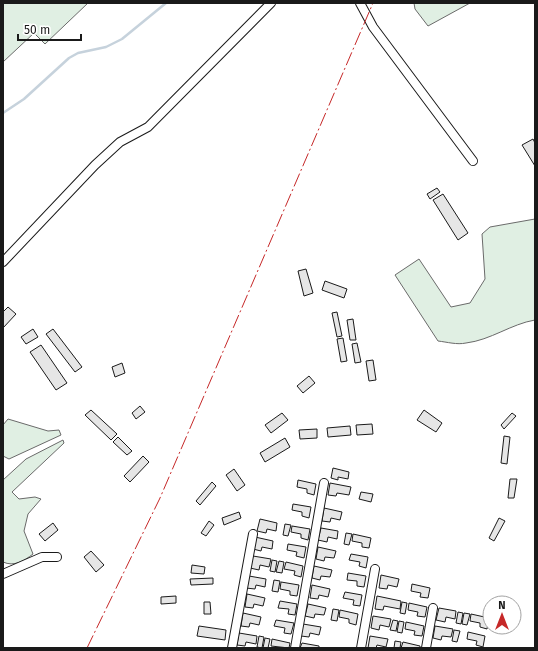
<svg xmlns="http://www.w3.org/2000/svg" width="538" height="651" font-family="'Fira Sans',sans-serif">
<style>
.green{fill:#e0efe3;stroke:#6a6a6a}
.lines{fill:none;stroke-linecap:round;stroke-linejoin:round}
.stream{stroke:#c6d2dc;stroke-width:2.5}
.building{fill:#e6e6e6;stroke:#1a1a1a}
.minor-casing{stroke:#1a1a1a;stroke-width:10}
.minor{stroke:#fff;stroke-width:8}
.power{stroke:#c62828;stroke-width:1;stroke-dasharray:14 3 2 3;stroke-linecap:butt}
</style>
<rect width="100%" height="100%" fill="#fff"/>
<g class="green">
<path d="M3 3H88L45 44 34 33 3 62Z"/>
<path d="M414 3H470L428 26 415 9Z"/>
<path d="M535 219V320C511 324 491 340 466 343 457 345 447 342 438 341L395 275 419 259 451 307 470 303 485 279 482 234 490 227Z"/>
<path d="M8 419 48 431 59 430 61 435 9 459 3 456V425Z"/>
<path d="M63 440 64 443 12 492 19 499 35 497 41 499 28 514 24 531 33 554C24 561 14 567 3 562V480L26 459Z"/>
</g>
<g class="lines">
<path class="stream" d="M3 113 24 99 69 58 78 53 106 47 122 39 166 3"/>
</g>
<g class="building">
<path d="M533 139 535 143V166L522 145Z"/>
<path d="M437 188 440 192 430 199 427 194Z"/>
<path d="M443 194 468 233 458 240 433 200Z"/>
<path d="M306 269 313 293 304 296 298 271Z"/>
<path d="M325 281 347 289 344 298 322 290Z"/>
<path d="M8 307 16 314 3 328V312Z"/>
<path d="M337 312 342 336 337 337 332 313Z"/>
<path d="M353 319 356 340H350L347 320Z"/>
<path d="M33 329 38 337 26 344 21 337Z"/>
<path d="M53 329 82 367 75 372 46 334Z"/>
<path d="M343 338 347 361 341 362 337 339Z"/>
<path d="M357 343 361 362 355 363 352 344Z"/>
<path d="M41 345 67 383 56 390 30 352Z"/>
<path d="M373 360 376 380 369 381 366 361Z"/>
<path d="M122 363 125 373 115 377 112 367Z"/>
<path d="M309 376 315 383 303 393 297 386Z"/>
<path d="M140 406 145 412 136 419 132 413Z"/>
<path d="M91 410 117 434 111 440 85 415Z"/>
<path d="M424 410 442 423 436 432 417 420Z"/>
<path d="M282 413 288 420 271 433 265 425Z"/>
<path d="M512 413 516 416 504 429 501 425Z"/>
<path d="M372 424 373 434 357 435 356 425Z"/>
<path d="M350 426 351 435 328 437 327 428Z"/>
<path d="M317 429V438L300 439 299 430Z"/>
<path d="M504 436 510 437 507 464 501 463Z"/>
<path d="M118 437 132 451 127 455 113 442Z"/>
<path d="M285 438 290 447 265 462 260 453Z"/>
<path d="M143 456 149 462 130 482 124 476Z"/>
<path d="M333 468 349 472 348 479 338 477V480L331 478Z"/>
<path d="M234 469 245 485 237 491 226 475Z"/>
<path d="M510 479H517L514 498H508Z"/>
<path d="M298 480 316 484 314 495 307 493V489L297 487Z"/>
<path d="M212 482 216 486 200 505 196 501Z"/>
<path d="M330 483 351 487 349 495 337 493 336 496 328 495Z"/>
<path d="M361 492 373 494 371 502 359 499Z"/>
<path d="M293 504 311 507 309 518 302 516V512L292 510Z"/>
<path d="M324 508 342 512 340 520 331 518 330 522 322 521Z"/>
<path d="M239 512 241 518 224 525 222 518Z"/>
<path d="M499 518 505 521 494 541 489 538Z"/>
<path d="M260 519 277 523 276 531 267 529 266 533 257 531Z"/>
<path d="M209 521 214 525 206 536 201 533Z"/>
<path d="M53 523 58 530 45 541 39 534Z"/>
<path d="M285 524 291 525 288 536 283 535Z"/>
<path d="M292 526 310 529 308 540 301 538V534L291 532Z"/>
<path d="M321 528 338 531 337 539 328 537 327 542 318 540Z"/>
<path d="M346 533 352 534 349 545 344 544Z"/>
<path d="M353 534 371 538 369 548 362 547V543L352 541Z"/>
<path d="M255 537 273 541 272 549 262 547 261 551 253 549Z"/>
<path d="M288 544 306 547 304 558 296 556 297 552 287 550Z"/>
<path d="M318 547 336 551 334 558 325 557 324 561 316 559Z"/>
<path d="M91 551 104 565 96 572 84 557Z"/>
<path d="M351 554 368 557 366 568 359 566 360 562 349 560Z"/>
<path d="M253 556 271 559 269 567 260 565 259 570 250 568Z"/>
<path d="M272 560 277 561 275 572 270 571Z"/>
<path d="M279 561 284 562 282 573 276 572Z"/>
<path d="M286 562 303 566 301 577 294 575 295 571 284 569Z"/>
<path d="M192 565 205 567 204 574 191 573Z"/>
<path d="M314 566 332 570 330 577 321 576 320 580 312 578Z"/>
<path d="M348 573 366 576 364 587 357 586V581L347 580Z"/>
<path d="M381 575 399 579 397 587 388 585 387 589 379 588Z"/>
<path d="M249 576 266 579 265 587 256 585 255 589 246 588Z"/>
<path d="M213 578V584L191 585 190 579Z"/>
<path d="M274 580 280 581 278 592 272 591Z"/>
<path d="M281 582 299 585 297 596 290 595V591L280 589Z"/>
<path d="M412 584 430 588 428 598 420 597 421 593 411 591Z"/>
<path d="M312 585 330 589 328 597 319 595 318 599 310 598Z"/>
<path d="M345 592 362 595 360 606 353 605 354 600 343 598Z"/>
<path d="M247 594 265 598 263 606 254 604 253 608 245 607Z"/>
<path d="M176 596V603L161 604V597Z"/>
<path d="M377 596 401 601 400 609 384 606 383 610 375 609Z"/>
<path d="M280 601 297 604 295 615 288 614 289 609 278 608Z"/>
<path d="M204 602H210L211 614H204Z"/>
<path d="M402 602 407 603 405 614 400 613Z"/>
<path d="M409 603 427 607 425 617 417 616 418 612 408 610Z"/>
<path d="M308 604 326 608 324 615 315 614 314 618 305 616Z"/>
<path d="M439 608 456 611 455 619 446 617 445 622 436 620Z"/>
<path d="M333 609 339 610 337 621 331 620Z"/>
<path d="M340 610 358 614 356 625 349 623V619L339 617Z"/>
<path d="M458 612 463 613 461 624 456 623Z"/>
<path d="M243 613 261 617 259 625 250 623 249 627 241 626Z"/>
<path d="M464 613 470 614 467 625 462 624Z"/>
<path d="M471 614 489 618 487 629 480 627V623L470 621Z"/>
<path d="M373 616 391 619 389 627 380 625 379 630 371 628Z"/>
<path d="M276 620 294 623 291 634 284 633 285 628 274 626Z"/>
<path d="M393 620 398 621 396 631 390 630Z"/>
<path d="M399 621 404 622 402 633 397 632Z"/>
<path d="M406 622 424 626 422 636 414 635 415 631 405 629Z"/>
<path d="M303 624 321 627 319 635 310 633 309 637 301 636Z"/>
<path d="M199 626 226 630 225 640 197 636Z"/>
<path d="M435 626 453 629 451 637 442 636 441 640 433 638Z"/>
<path d="M454 630 460 631 457 642 452 641Z"/>
<path d="M468 632 485 636 483 647 476 645 477 641 467 639Z"/>
<path d="M239 633 257 636 256 644 246 642 245 646 237 645Z"/>
<path d="M259 636 264 637 262 648 257 647Z"/>
<path d="M370 636 388 639 386 647 377 645 376 648H368Z"/>
<path d="M265 638 270 639 268 648H263Z"/>
<path d="M272 639 290 643 289 648 271 646Z"/>
<path d="M395 641 401 642 400 648H394Z"/>
<path d="M403 642 420 646V648H401Z"/>
<path d="M302 643 319 646V648H300Z"/>
</g>
<g class="lines">
<g class="minor-casing">
<g id="minor">
<path d="M360 3 373 27 473 161"/>
<path d="M3 262 95 165 120 142 148 127 271 3"/>
<path d="M3 574 42 557H57"/>
<path d="M232 648 253 534"/>
<path d="M295 648 324 483"/>
<path d="M361 648 375 569"/>
<path d="M426 648 433 608"/>
</g>
</g>
<use href="#minor" class="minor"/>
<path class="power" d="M87 648 160 498 373 3"/>
</g>
<rect width="538" height="651" fill="none" stroke="#1a1a1a" stroke-width="8"/>
<g transform="translate(502 615)"><circle r="19" fill="#ffffff" stroke="#a3a3a3"/>
<path d="M0-3L7 15L0 10L-7 15Z" fill="#c62828"/>
<text y="-6" font-size="11" font-weight="bold" text-anchor="middle" fill="#1a1a1a">N</text>
</g>
<path d="M18 34v6h63v-6" fill="none" stroke="#1a1a1a" stroke-width="2"/>
<text x="24" y="34" font-size="12" fill="#1a1a1a" stroke="#ffffff" stroke-width="3" paint-order="stroke">50 m</text>
</svg>
